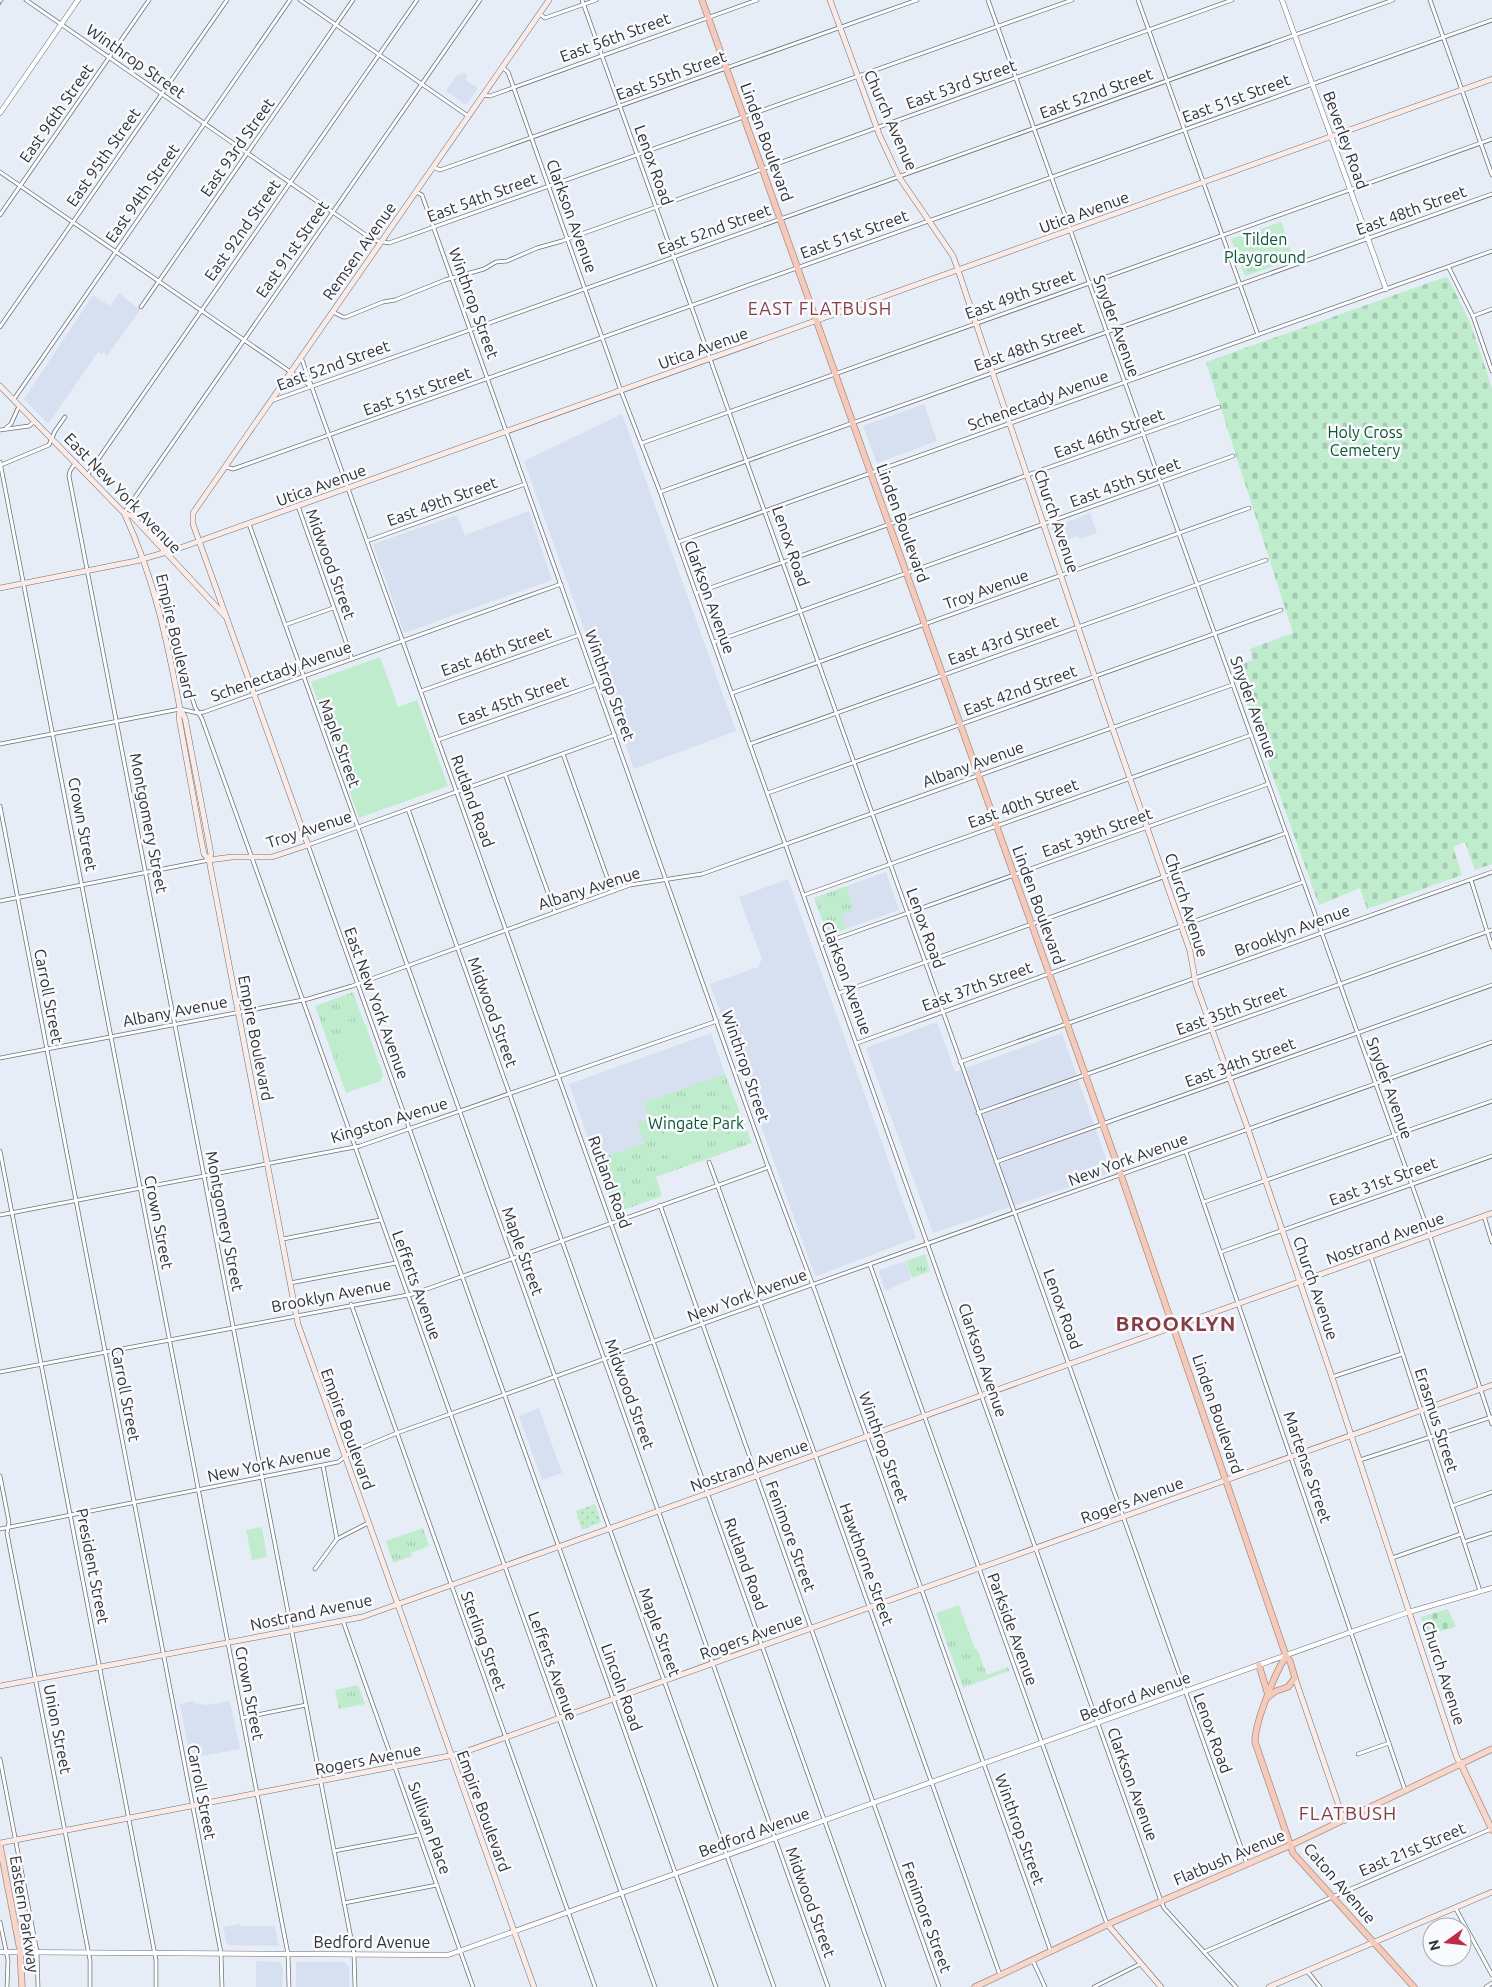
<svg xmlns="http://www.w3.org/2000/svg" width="1492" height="1987" font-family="Ubuntu,sans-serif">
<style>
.built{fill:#d7e0f0}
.grass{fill:url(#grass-dots)}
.cemetery{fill:url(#cemetery-stones)}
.park{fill:url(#park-tufts)}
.pitch{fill:#c0ecce;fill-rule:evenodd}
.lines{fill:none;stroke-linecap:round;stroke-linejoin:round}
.minor-casing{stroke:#6c7179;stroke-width:4.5}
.tertiary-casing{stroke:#6c7179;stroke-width:5.5}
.secondary-casing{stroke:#6c7179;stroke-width:6}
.primary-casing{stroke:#ae8c81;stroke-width:7}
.trunk-casing{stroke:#ae8c81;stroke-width:7}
.minor{stroke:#fff;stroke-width:3}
.tertiary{stroke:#fff;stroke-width:4.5}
.secondary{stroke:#fbebe6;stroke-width:5}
.primary{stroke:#f7d7cc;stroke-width:5.5}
.trunk{stroke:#f4cabb;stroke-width:5.5}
.rail{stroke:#75787e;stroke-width:1;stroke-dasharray:2.5 5;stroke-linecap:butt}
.labels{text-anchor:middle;stroke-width:5;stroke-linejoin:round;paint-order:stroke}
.street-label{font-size:16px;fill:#2f3134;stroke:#f8fafe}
.park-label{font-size:16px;fill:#0e5531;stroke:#f8fafe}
.neighbourhood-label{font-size:18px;letter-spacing:1px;fill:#863d42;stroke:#f8fafe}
.quarter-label{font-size:19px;letter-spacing:1px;fill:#863d42;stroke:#f8fafe}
.district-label{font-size:21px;font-weight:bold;letter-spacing:1px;fill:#863d42;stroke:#f8fafe}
</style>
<defs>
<pattern id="grass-dots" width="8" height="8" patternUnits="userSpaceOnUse" patternTransform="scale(1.25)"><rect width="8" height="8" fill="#c0ecce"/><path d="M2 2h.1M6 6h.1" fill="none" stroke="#a5cbb2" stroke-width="1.8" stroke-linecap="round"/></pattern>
<pattern id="cemetery-stones" width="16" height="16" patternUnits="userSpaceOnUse" patternTransform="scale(1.25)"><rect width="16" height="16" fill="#c0ecce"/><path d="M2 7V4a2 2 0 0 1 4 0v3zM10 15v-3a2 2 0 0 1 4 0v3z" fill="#a5cbb2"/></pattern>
<pattern id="park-tufts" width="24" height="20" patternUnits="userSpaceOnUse" patternTransform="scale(1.25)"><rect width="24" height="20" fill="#c0ecce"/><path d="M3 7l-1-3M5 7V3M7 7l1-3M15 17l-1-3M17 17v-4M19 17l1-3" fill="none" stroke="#a5cbb2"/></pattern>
</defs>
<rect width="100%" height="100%" fill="#e7edf6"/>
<g class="built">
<path d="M462 72 467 75 465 80 478 88 466 105 446 91 458 74 460 76Z"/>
<path d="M119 293 140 310 107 356 104 351 101 354 98 352 48 424 24 399 93 295 110 306Z"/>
<path d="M924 404 937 441 877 463 863 426Z"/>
<path d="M622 414 736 731 634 769 524 461Z"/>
<path d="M529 511 552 580 404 633 373 544 457 515 465 535Z"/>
<path d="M1090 513 1097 533 1080 539 1077 536 1057 544 1051 528Z"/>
<path d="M886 872 899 910 828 935 814 898Z"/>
<path d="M788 879 916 1238 817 1276H815L710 984 758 967 762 959 739 897Z"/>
<path d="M937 1022 955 1072 1062 1033 1111 1173 933 1233 866 1048Z"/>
<path d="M711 1033 725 1074 644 1102 650 1119 637 1123 645 1143 596 1160 569 1084Z"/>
<path d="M902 1262 903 1263 906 1262 911 1279 885 1291 879 1272 880 1270Z"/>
<path d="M539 1408 562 1473 542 1480 519 1416Z"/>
<path d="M194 1701V1703L207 1705 230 1701 240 1749 190 1758 180 1704Z"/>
<path d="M240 1924 241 1926H275L279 1946 227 1945 223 1927Z"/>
<path d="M256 1961 280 1962 283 1968 282 1987H256Z"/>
<path d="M296 1962H344L349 1967V1987H296Z"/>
</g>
<path class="grass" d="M595 1504 601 1522 582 1530 576 1511Z"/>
<g class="cemetery">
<path d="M1445 277 1448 278 1470 322 1492 388V864L1475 870 1465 842 1453 847 1462 875 1367 909 1360 888 1319 905 1242 690 1245 686 1241 675 1237 674 1234 666 1253 660 1250 649 1293 633 1206 362Z"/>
<path d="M1448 1609 1456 1627 1427 1635 1421 1617Z"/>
</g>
<g class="park">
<path d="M1281 222 1294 259 1245 276 1231 239Z"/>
<path d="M847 886 853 910 841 915 846 929 828 935 814 898Z"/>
<path d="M353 992 383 1075 380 1081 346 1093 315 1006Z"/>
<path d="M725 1074 752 1143 656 1177 662 1196 615 1213 596 1160 644 1143 637 1122 650 1119 644 1102Z"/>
<path d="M925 1254 930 1271 912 1278 906 1261Z"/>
<path d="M423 1528 429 1546 411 1553 412 1556 393 1563 386 1541Z"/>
<path d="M959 1605 975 1649H977L987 1675 1008 1667 1009 1671 963 1688 936 1613Z"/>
<path d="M358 1685 365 1704 339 1709 335 1690Z"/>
</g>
<g class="pitch">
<path d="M1281 222 1285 233 1262 241 1258 230Z"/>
<path d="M380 657 398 707 417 700 448 786 359 818 311 682Z"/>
<path d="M351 994 360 1016 352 1018 346 1003 352 1019 344 1021 338 999Z"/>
<path d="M365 1024 383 1075 380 1081 353 1090 348 1087 331 1039 335 1036Z"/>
<path d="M710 1096C725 1096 738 1104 739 1120 740 1128 737 1132 739 1140L657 1169 656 1165 670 1159C667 1156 662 1153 659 1149 637 1116 688 1102 710 1096ZM711 1101C730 1100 745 1122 729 1137 721 1145 705 1148 694 1152 689 1153 684 1156 679 1156 661 1155 651 1132 664 1119 673 1111 699 1103 711 1101Z"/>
<path d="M720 1103 731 1131 672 1153 662 1125Z"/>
<path d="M262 1527 267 1557 252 1560 246 1530Z"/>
<path d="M961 1613 971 1641 957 1646 947 1618Z"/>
</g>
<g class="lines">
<g class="minor-casing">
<g id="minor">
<path d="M26 0 373 240 389 243 1072 0"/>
<path d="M300 0 468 116"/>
<path d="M582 0 1247 1864"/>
<path d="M988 0 1428 1230 1492 1424"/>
<path d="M1138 0 1258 335"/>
<path d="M1430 0 1492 175"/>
<path d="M0 1 1 0"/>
<path d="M540 14 545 18 596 0"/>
<path d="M502 67 508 72 512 83 621 391 660 492 1161 1901 1164 1908 1236 1987"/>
<path d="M483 95 490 96 757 0"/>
<path d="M433 167 440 170 917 0"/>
<path d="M0 172 311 386"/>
<path d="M416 192 422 195 766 1161 815 1291 1051 1952"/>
<path d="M0 215 149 0"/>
<path d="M1449 268 1473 316 1492 371"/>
<path d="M141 307 353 0"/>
<path d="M333 312 343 317H346L383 302 395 300 445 280 484 269 496 262 507 261 537 248 562 241 1232 0"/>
<path d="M1473 316 1492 309"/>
<path d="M0 327 227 0"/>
<path d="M301 357 884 1987"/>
<path d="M14 399 290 0"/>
<path d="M271 401 1393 0"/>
<path d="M6 428 11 424 19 406"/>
<path d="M0 430 29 426 35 421"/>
<path d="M642 443 1492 139"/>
<path d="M0 462 288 1954 289 1987"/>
<path d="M76 462 70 471 69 476 354 1954 355 1987"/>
<path d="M1 465 49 445 55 431 65 417"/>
<path d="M226 467 233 469 239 467 1492 20"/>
<path d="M88 474 417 0"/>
<path d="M660 492 1492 194"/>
<path d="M298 506 352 659"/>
<path d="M124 513 480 0"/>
<path d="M249 524 774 1987"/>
<path d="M367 541 525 484"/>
<path d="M678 542 1492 251"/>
<path d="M155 592 162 605 195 707 202 719 252 858 655 1987"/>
<path d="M696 593 1219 407"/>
<path d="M285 625 333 608"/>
<path d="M714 642 1233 456"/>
<path d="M421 691 579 635"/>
<path d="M732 693 1249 508"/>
<path d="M615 735 308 845 716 1987"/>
<path d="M438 740 597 684"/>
<path d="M0 744 180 709 198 713 204 712 561 584"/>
<path d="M750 744 1266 560"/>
<path d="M563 754 612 891"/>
<path d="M505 774 555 912"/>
<path d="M768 793 1281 610"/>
<path d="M0 806 221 1953 222 1987"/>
<path d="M408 809 828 1987"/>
<path d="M1471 880 1492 947"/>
<path d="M804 895 1251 735"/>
<path d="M0 901 209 860"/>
<path d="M821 944 1268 784"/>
<path d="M839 993 1286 833"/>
<path d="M857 1043 1303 882"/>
<path d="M0 1058 308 999 352 986 630 885 702 874 1232 685"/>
<path d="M960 1062 1492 872"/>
<path d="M978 1113 1492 930"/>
<path d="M0 1151 156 1960V1987"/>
<path d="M1186 1152 1405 1790"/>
<path d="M709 1162 813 1449 1000 1975"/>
<path d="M996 1162 1492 985"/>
<path d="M1204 1202 1492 1101"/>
<path d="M660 1205 939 1987"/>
<path d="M0 1215 360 1146 717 1021"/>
<path d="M1484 1216 1492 1242"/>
<path d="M283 1239 380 1220"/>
<path d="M1221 1252 1492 1156"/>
<path d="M1371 1257 1480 1591"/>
<path d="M870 1265 1107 1924"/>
<path d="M290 1283 396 1263"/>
<path d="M351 1304 595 1987"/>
<path d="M0 1372 413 1294 769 1167"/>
<path d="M1332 1377 1402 1354"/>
<path d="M1360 1460 1492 1417"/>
<path d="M323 1466 337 1539"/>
<path d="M0 1476 9 1522 7 1533 90 1960V1987"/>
<path d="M1452 1506 1492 1492"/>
<path d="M0 1529 338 1462 351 1452 397 1433 1492 1042"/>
<path d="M1464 1542 1492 1533"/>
<path d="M1392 1558 1461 1534"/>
<path d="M315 1569 337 1539 368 1523"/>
<path d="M343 1621 473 1987"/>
<path d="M242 1718 306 1705"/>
<path d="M1358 1754 1389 1743"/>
<path d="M0 1759 37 1952 38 1987"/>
<path d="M334 1851 419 1835"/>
<path d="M344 1903 437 1885"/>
<path d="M1456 1909 1492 1975"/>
<path d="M0 1922 8 1960 7 1987"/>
<path d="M1204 1952 1491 1829"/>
<path d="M1033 1961 1045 1987"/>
<path d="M1307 1971 1320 1987"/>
<path d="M1094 1987 1140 1964"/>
<path d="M1486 1987 1492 1983"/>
</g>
</g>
<g class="tertiary-casing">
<g id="tertiary">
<path d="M1282 0 1386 289"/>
<path d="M0 113 78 0"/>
<path d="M0 1952 448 1955 1351 1632 1409 1612 1492 1588"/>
</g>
</g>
<g class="secondary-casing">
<g id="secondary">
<path d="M830 0 879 134 899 177 953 256 958 270 1103 701 1190 951 1196 985 1248 1129 1332 1377 1457 1758 1461 1764"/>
<path d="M0 386 124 513 132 516 226 617"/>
<path d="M124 513C154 577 167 640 180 709L179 718 201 839 204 854 209 860"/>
<path d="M0 588 136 561 177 549 1492 79"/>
<path d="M180 709 185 718 211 854 209 860 298 1324 534 1987"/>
<path d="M209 860 232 857H272L308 845 193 524V513L549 0"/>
<path d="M1295 1678 1344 1821"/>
<path d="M0 1686 362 1617 1492 1213"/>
<path d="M0 1843 459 1754 1492 1385"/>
<path d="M1108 1925 1161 1987"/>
<path d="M1269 1987 1492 1892"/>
</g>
</g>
<g class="primary-casing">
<g id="primary">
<path d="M1461 1764 1492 1830"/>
<path d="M0 1846 20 1950 22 1987"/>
<path d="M975 1987 1113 1922 1291 1845 1492 1749"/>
</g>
</g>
<g class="trunk-casing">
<g id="trunk">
<path d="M702 0 1121 1175 1286 1656 1290 1661 1295 1678 1288 1687 1276 1691 1268 1697"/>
<path d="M1286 1656C1275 1673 1255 1722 1255 1742L1293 1853 1414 1987"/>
<path d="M1259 1665 1268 1695"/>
</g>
</g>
<use href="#minor" class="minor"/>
<use href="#tertiary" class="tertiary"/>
<use href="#secondary" class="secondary"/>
<use href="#primary" class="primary"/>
<use href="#trunk" class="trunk"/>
<path class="rail" d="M0 5 3 0"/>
</g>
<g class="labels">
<g class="street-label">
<text transform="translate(615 37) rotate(-20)" y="6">East 56th Street</text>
<text transform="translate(136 61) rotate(35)" y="6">Winthrop Street</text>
<text transform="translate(671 75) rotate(-20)" y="6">East 55th Street</text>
<text transform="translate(961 84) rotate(-20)" y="6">East 53rd Street</text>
<text transform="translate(1096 93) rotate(-20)" y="6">East 52nd Street</text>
<text transform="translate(1236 98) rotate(-20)" y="6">East 51st Street</text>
<text transform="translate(56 113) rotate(-55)" y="6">East 96th Street</text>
<text transform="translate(891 120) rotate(66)" y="6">Church Avenue</text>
<text transform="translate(1346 140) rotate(70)" y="6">Beverley Road</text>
<text transform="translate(767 142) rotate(70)" y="6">Linden Boulevard</text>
<text transform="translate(237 147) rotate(-55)" y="6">East 93rd Street</text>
<text transform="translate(103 157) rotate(-55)" y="6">East 95th Street</text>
<text transform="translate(654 165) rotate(70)" y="6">Lenox Road</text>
<text transform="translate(142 193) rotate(-55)" y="6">East 94th Street</text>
<text transform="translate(482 197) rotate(-20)" y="6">East 54th Street</text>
<text transform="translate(1411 210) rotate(-20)" y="6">East 48th Street</text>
<text transform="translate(1084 212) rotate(-20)" y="6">Utica Avenue</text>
<text transform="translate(572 216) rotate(70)" y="6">Clarkson Avenue</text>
<text transform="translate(714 229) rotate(-20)" y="6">East 52nd Street</text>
<text transform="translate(242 230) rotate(-55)" y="6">East 92nd Street</text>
<text transform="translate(854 234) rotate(-20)" y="6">East 51st Street</text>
<text transform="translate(292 249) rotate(-55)" y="6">East 91st Street</text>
<text transform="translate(359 251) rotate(-55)" y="6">Remsen Avenue</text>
<text transform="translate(1020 294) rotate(-20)" y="6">East 49th Street</text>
<text transform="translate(474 303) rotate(70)" y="6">Winthrop Street</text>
<text transform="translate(1117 326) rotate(70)" y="6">Snyder Avenue</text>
<text transform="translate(1029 346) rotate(-20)" y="6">East 48th Street</text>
<text transform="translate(703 348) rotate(-20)" y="6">Utica Avenue</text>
<text transform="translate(333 365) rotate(-20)" y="6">East 52nd Street</text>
<text transform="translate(417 391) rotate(-20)" y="6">East 51st Street</text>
<text transform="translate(1038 400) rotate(-20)" y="6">Schenectady Avenue</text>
<text transform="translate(1109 433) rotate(-20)" y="6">East 46th Street</text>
<text transform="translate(1125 482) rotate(-20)" y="6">East 45th Street</text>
<text transform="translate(321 485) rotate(-20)" y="6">Utica Avenue</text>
<text transform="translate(123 493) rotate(46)" y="6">East New York Avenue</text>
<text transform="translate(442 501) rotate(-20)" y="6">East 49th Street</text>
<text transform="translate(1057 521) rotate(71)" y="6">Church Avenue</text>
<text transform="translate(903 523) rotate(70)" y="6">Linden Boulevard</text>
<text transform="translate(791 546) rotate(71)" y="6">Lenox Road</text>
<text transform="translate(331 564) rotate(70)" y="6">Midwood Street</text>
<text transform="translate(986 589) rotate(-20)" y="6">Troy Avenue</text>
<text transform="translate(710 597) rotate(70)" y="6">Clarkson Avenue</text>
<text transform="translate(176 636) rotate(77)" y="6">Empire Boulevard</text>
<text transform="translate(1003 640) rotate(-20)" y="6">East 43rd Street</text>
<text transform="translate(496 651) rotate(-20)" y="6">East 46th Street</text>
<text transform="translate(281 671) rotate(-20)" y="6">Schenectady Avenue</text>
<text transform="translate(610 685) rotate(70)" y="6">Winthrop Street</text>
<text transform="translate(1020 690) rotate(-20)" y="6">East 42nd Street</text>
<text transform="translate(513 700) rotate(-20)" y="6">East 45th Street</text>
<text transform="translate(1254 707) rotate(70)" y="6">Snyder Avenue</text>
<text transform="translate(340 743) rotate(70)" y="6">Maple Street</text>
<text transform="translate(973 764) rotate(-20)" y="6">Albany Avenue</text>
<text transform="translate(473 801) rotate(70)" y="6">Rutland Road</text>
<text transform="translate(1023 803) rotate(-20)" y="6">East 40th Street</text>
<text transform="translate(149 823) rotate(79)" y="6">Montgomery Street</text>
<text transform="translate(83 824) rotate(79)" y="6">Crown Street</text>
<text transform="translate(309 829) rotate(-18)" y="6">Troy Avenue</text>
<text transform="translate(1097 832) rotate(-20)" y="6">East 39th Street</text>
<text transform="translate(589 888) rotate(-18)" y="6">Albany Avenue</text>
<text transform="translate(1039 905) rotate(70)" y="6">Linden Boulevard</text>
<text transform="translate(1187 905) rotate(72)" y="6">Church Avenue</text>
<text transform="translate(926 928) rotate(70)" y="6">Lenox Road</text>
<text transform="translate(1292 930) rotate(-20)" y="6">Brooklyn Avenue</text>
<text transform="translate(847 978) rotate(70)" y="6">Clarkson Avenue</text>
<text transform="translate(977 986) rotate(-20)" y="6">East 37th Street</text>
<text transform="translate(49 996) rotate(79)" y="6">Carroll Street</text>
<text transform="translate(377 1003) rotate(70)" y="6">East New York Avenue</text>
<text transform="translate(1231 1010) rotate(-20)" y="6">East 35th Street</text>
<text transform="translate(175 1011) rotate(-11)" y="6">Albany Avenue</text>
<text transform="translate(493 1012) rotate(70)" y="6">Midwood Street</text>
<text transform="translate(256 1038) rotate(79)" y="6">Empire Boulevard</text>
<text transform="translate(1240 1062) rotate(-20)" y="6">East 34th Street</text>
<text transform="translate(746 1066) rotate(71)" y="6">Winthrop Street</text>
<text transform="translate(1390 1088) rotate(70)" y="6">Snyder Avenue</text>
<text transform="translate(389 1120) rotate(-17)" y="6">Kingston Avenue</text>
<text transform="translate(1128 1159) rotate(-20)" y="6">New York Avenue</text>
<text transform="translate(1383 1181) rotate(-20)" y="6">East 31st Street</text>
<text transform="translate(610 1182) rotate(70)" y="6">Rutland Road</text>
<text transform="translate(225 1221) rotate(79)" y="6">Montgomery Street</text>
<text transform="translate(159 1222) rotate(79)" y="6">Crown Street</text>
<text transform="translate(1385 1238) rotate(-20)" y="6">Nostrand Avenue</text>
<text transform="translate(523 1251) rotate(70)" y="6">Maple Street</text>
<text transform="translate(417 1285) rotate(70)" y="6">Lefferts Avenue</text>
<text transform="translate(1316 1288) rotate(71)" y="6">Church Avenue</text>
<text transform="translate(331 1295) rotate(-11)" y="6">Brooklyn Avenue</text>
<text transform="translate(747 1295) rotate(-20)" y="6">New York Avenue</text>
<text transform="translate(1063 1309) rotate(70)" y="6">Lenox Road</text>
<text transform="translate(983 1360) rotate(71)" y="6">Clarkson Avenue</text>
<text transform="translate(126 1394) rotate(79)" y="6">Carroll Street</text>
<text transform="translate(630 1394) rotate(70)" y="6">Midwood Street</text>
<text transform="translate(1218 1414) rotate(71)" y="6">Linden Boulevard</text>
<text transform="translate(1437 1420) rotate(72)" y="6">Erasmus Street</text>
<text transform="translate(348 1429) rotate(70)" y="6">Empire Boulevard</text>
<text transform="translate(884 1447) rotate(70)" y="6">Winthrop Street</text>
<text transform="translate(269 1463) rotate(-12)" y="6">New York Avenue</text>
<text transform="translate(749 1465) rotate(-20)" y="6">Nostrand Avenue</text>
<text transform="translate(1308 1467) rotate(71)" y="6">Martense Street</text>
<text transform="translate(1132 1500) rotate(-20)" y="6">Rogers Avenue</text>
<text transform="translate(791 1536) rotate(70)" y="6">Fenimore Street</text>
<text transform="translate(746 1564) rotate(70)" y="6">Rutland Road</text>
<text transform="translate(867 1564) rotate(70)" y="6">Hawthorne Street</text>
<text transform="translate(93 1566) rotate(79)" y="6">President Street</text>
<text transform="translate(311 1612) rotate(-12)" y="6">Nostrand Avenue</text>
<text transform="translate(1013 1629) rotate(70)" y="6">Parkside Avenue</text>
<text transform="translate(660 1632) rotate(70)" y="6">Maple Street</text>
<text transform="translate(751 1636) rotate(-20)" y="6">Rogers Avenue</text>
<text transform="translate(484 1641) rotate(70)" y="6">Sterling Street</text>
<text transform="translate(553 1666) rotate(70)" y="6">Lefferts Avenue</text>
<text transform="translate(1444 1673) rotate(72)" y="6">Church Avenue</text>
<text transform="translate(622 1687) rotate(70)" y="6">Lincoln Road</text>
<text transform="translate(250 1693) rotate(79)" y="6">Crown Street</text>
<text transform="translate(1135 1696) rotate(-20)" y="6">Bedford Avenue</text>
<text transform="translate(58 1729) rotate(79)" y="6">Union Street</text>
<text transform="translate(1213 1733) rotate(70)" y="6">Lenox Road</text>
<text transform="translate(368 1759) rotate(-11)" y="6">Rogers Avenue</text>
<text transform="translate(1133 1784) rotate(70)" y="6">Clarkson Avenue</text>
<text transform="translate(202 1792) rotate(79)" y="6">Carroll Street</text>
<text transform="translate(484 1811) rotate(70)" y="6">Empire Boulevard</text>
<text transform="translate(430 1828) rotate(70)" y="6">Sullivan Place</text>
<text transform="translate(1020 1829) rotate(70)" y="6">Winthrop Street</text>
<text transform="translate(754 1832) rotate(-20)" y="6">Bedford Avenue</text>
<text transform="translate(1412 1849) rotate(-23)" y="6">East 21st Street</text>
<text transform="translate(1229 1857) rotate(-23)" y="6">Flatbush Avenue</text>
<text transform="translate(1340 1883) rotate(49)" y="6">Caton Avenue</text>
<text transform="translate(811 1902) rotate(70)" y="6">Midwood Street</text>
<text transform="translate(25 1914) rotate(81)" y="6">Eastern Parkway</text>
<text transform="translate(927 1917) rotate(70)" y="6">Fenimore Street</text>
<text x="372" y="1948">Bedford Avenue</text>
</g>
<g class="park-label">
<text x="1265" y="245">Tilden<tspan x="1265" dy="18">Playground</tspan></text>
<text x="1365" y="438">Holy Cross<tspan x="1365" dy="18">Cemetery</tspan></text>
<text x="696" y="1129">Wingate Park</text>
</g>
<g class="neighbourhood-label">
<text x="820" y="315">EAST FLATBUSH</text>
</g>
<g class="quarter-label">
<text x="1348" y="1820">FLATBUSH</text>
</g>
<g class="district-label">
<text x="1176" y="1331">BROOKLYN</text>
</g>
</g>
<g transform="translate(1447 1942) rotate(255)"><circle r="24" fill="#f8fafe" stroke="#a8aaad"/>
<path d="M0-4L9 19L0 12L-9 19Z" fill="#bd2c42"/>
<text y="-8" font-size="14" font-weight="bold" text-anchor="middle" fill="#2f3134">N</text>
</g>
</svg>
